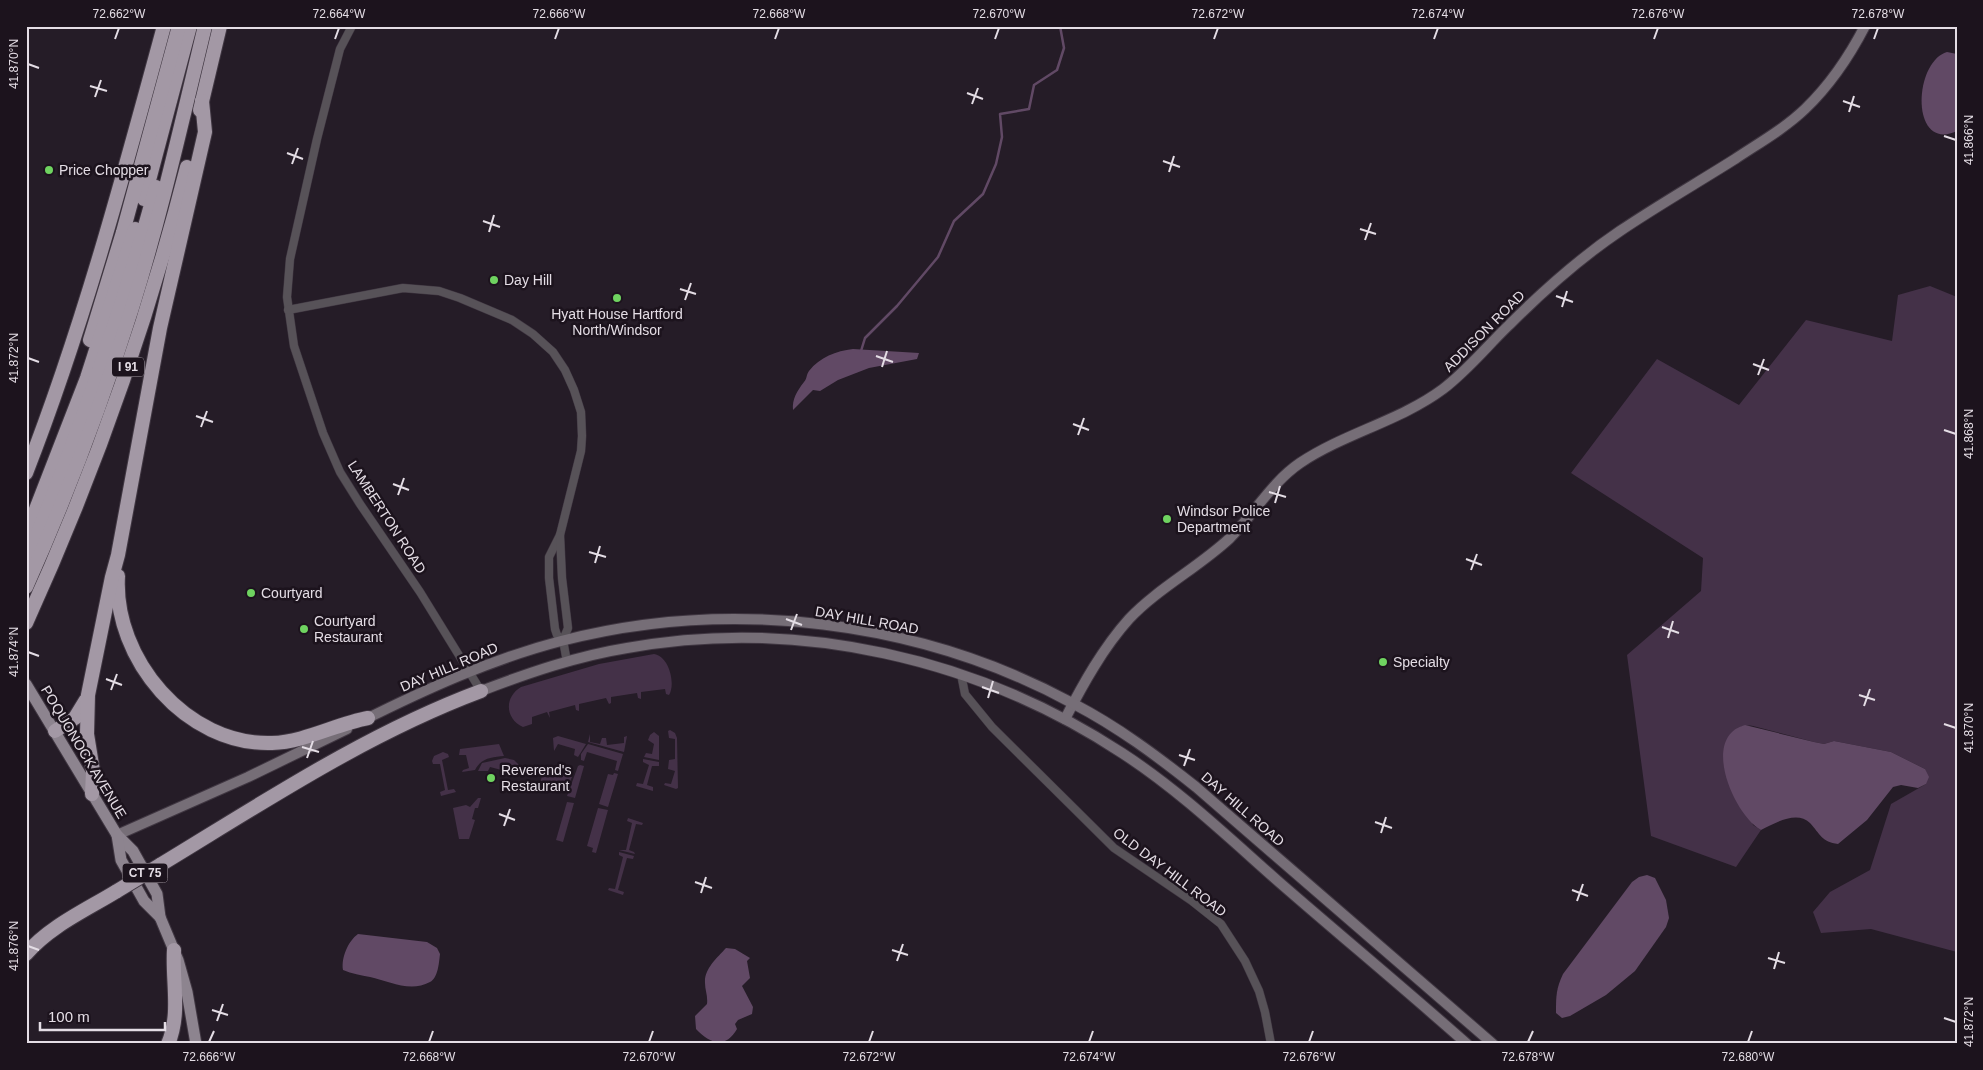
<svg xmlns="http://www.w3.org/2000/svg" width="1983" height="1070" font-family="Helvetica,sans-serif">
<style>
.green{fill:#443148}
.water{fill:#614965}
.lines{fill:none;stroke-linecap:round;stroke-linejoin:round}
.stream{stroke:#614965;stroke-width:2.5}
.street-casing{stroke:#403742;stroke-width:9}
.secondary-casing{stroke:#403742;stroke-width:12}
.primary-casing{stroke:#403742;stroke-width:13}
.highway-casing{stroke:#403742;stroke-width:16}
.street{stroke:#575258;stroke-width:8}
.secondary{stroke:#766e77;stroke-width:10}
.primary{stroke:#8d848f;stroke-width:11}
.highway{stroke:#a398a5;stroke-width:14}
.highway-bridge-casing{stroke:#403742;stroke-width:16;stroke-linecap:butt}
.highway-bridge{stroke:#a398a5;stroke-width:14}
.ticks{fill:none;stroke:#e4dde5;stroke-width:2}
.poi-dot{fill:#6fd360;stroke:#1c131d;stroke-width:2}
.labels{text-anchor:middle;stroke-width:5;stroke-linejoin:round;paint-order:stroke}
.shield{fill:#1c131d;stroke:#a8a0a9;stroke-width:1}
.shield-label{font-size:12px;font-weight:bold;fill:#e4dde5}
.poi-label{font-size:14px;fill:#e4dde5;stroke:#1c131d;text-anchor:start}
.street-label{font-size:14px;fill:#e4dde5;stroke:#1c131d}
.neatline{fill:none;stroke:#e4dde5;stroke-width:2}
.ticks-label{font-size:12px;text-anchor:middle;fill:#e4dde5}
</style>
<rect width="100%" height="100%" fill="#251c27"/>
<g class="green">
<path d="M1930 286 1957 297V952L1871 929 1821 933 1813 912 1830 892 1870 870 1891 804 1926 784 1925 769 1891 752 1834 741 1824 744 1814 742 1753 726C1739 724 1735 730 1727 740L1753 825 1761 830 1736 867 1651 836 1627 655 1701 591 1703 558 1571 473 1657 359 1739 405 1806 320 1892 341 1898 295Z"/>
<path d="M654 654C669 656 676 684 669 695L666 694 665 689 641 692V699L638 698 637 693 611 697V703L609 704 606 698 579 704V711L576 710 575 705 549 712 550 718 547 712 532 717V724L523 727C505 719 504 697 521 687L599 664Z"/>
<path d="M670 730 675 733 677 738 678 788 676 789 664 785 665 783 671 784 675 771 668 769 669 760 675 759V739L669 738 668 731Z"/>
<path d="M654 732 659 736V760L644 757 646 753 652 754 654 744 648 740 650 735Z"/>
<path d="M590 734V742L600 744 602 738H606L607 745 624 743V737L627 736 624 752 588 742Z"/>
<path d="M558 736 586 744 578 757 574 755 575 749 558 744 554 751 553 738Z"/>
<path d="M499 744 504 756C492 757 481 758 475 770L462 772 463 770 469 768 466 755H459L460 749Z"/>
<path d="M588 744 623 754 618 771 615 770 617 761 587 752 584 761 581 760V754Z"/>
<path d="M443 752 448 754 449 757 442 760 448 790 454 789 456 792 441 796 440 792 445 790 440 764H433L432 761 434 756Z"/>
<path d="M505 758 514 760 524 770 515 768 513 773 490 767 488 771H478L482 763Z"/>
<path d="M643 759 659 762V766H652L647 785 653 787V791L636 786 637 783 643 784 649 765 643 762Z"/>
<path d="M580 765 584 766 575 798 567 796 578 766Z"/>
<path d="M546 770 572 777 566 790 540 783 542 776 534 773Z"/>
<path d="M614 773 618 774 608 807 599 804 608 774 613 775Z"/>
<path d="M478 798H481L478 808H475L472 819 475 820 469 839H459L453 808 466 805 470 807Z"/>
<path d="M567 802 574 803 563 842 556 840Z"/>
<path d="M598 808 608 810 596 853 592 852 593 848 587 846Z"/>
<path d="M628 818 643 823 642 825 636 824 629 850 634 852 635 854 619 850H626L632 823 627 821Z"/>
<path d="M619 852 634 856 633 859 627 858 618 890 624 892 623 895 608 890 609 888 615 889 623 857 619 855Z"/>
</g>
<g class="water">
<path d="M1947 52 1957 54V131C1910 153 1913 62 1947 52Z"/>
<path d="M853 349 919 353 917 359 869 368 838 380 820 391 813 390 793 410C792 399 797 391 804 382 807 379 806 375 809 371 820 357 836 351 853 349Z"/>
<path d="M1745 725 1814 742 1824 744 1834 741 1891 752 1925 769 1929 777 1926 784 1918 788 1901 785 1893 787 1867 820 1838 844C1822 842 1820 834 1810 823 1797 810 1775 823 1761 830 1734 815 1700 737 1745 725Z"/>
<path d="M1647 875 1655 878 1666 900 1669 918 1666 927 1635 971 1606 995 1570 1016 1562 1018 1556 1013C1556 996 1556 989 1563 974L1632 882 1639 877Z"/>
<path d="M358 934 427 942 437 948 440 954C439 963 438 978 430 982 410 993 389 981 370 977 361 975 352 974 343 970 341 958 348 941 358 934Z"/>
<path d="M726 948 735 949 750 958 747 961 750 978 742 986 753 1007 752 1014 738 1020 735 1024 737 1029C725 1050 709 1043 696 1029L695 1016 707 1004C708 996 705 990 705 983 704 969 717 958 726 948Z"/>
</g>
<g class="lines">
<path class="stream" d="M861 351 865 338 897 306 938 257 954 221 983 194 996 164 1002 137 1000 114 1029 109 1034 85 1057 70 1064 48 1060 26"/>
<g class="street-casing">
<g id="street">
<path d="M352 26 340 49 317 139 290 259 287 297 294 346 323 433 340 472 360 504 420 592 481 691"/>
<path d="M288 310 403 288 439 291 460 298 512 320 533 334 553 352 565 370 574 390 581 412 582 436 581 451 560 535 549 557V578L555 629 557 635 563 640 567 662"/>
<path d="M560 535 562 578 568 628 563 640"/>
<path d="M961 674 965 694 992 727 1114 848 1192 901 1221 924 1245 961 1259 991 1265 1012 1271 1044"/>
</g>
</g>
<g class="secondary-casing">
<g id="secondary">
<path d="M481 691C528 673 577 656 627 648 798 617 977 658 1122 753 1179 790 1228 837 1279 882 1341 936 1405 989 1467 1044"/>
<path d="M1065 719C1083 684 1103 648 1129 619 1157 589 1199 567 1230 538 1254 514 1272 482 1300 463 1345 433 1400 421 1443 389 1468 370 1487 346 1509 325 1544 290 1580 258 1620 231 1657 206 1697 183 1735 159 1759 143 1784 129 1805 109 1830 85 1849 57 1865 26"/>
<path d="M362 721C426 689 492 659 561 641 731 597 920 620 1074 704 1118 727 1157 756 1196 787L1493 1044"/>
<path d="M117 835 248 777 347 729"/>
</g>
</g>
<g class="primary-casing">
<g id="primary">
<path d="M26 684 117 835 133 851 157 894 160 917 178 960 187 992 196 1044"/>
<path d="M117 835 121 860 144 901 160 917"/>
</g>
</g>
<g class="highway-casing">
<g id="highway">
<path d="M200 110 220 26"/>
<path d="M144 199 190 26"/>
<path d="M90 340 123 232 179 26"/>
<path d="M26 473C83 327 123 177 164 26"/>
<path d="M26 535 87 378 135 229"/>
<path d="M26 562C77 439 121 315 156 187"/>
<path d="M118 576C113 659 187 746 272 743 305 742 336 724 368 718"/>
<path d="M26 587C67 496 102 403 132 308 161 215 182 121 205 26"/>
<path d="M26 623C93 476 147 324 187 167"/>
<path d="M55 731 75 718 86 700"/>
<path d="M92 794 93 771 87 734 88 695 112 577 118 555 160 328 205 132 202 101"/>
<path d="M160 865C264 802 366 734 481 691"/>
<path d="M26 954C50 926 86 910 117 891"/>
<path d="M168 1044C181 1014 172 981 174 950"/>
</g>
</g>
<use href="#street" class="street"/>
<use href="#secondary" class="secondary"/>
<use href="#primary" class="primary"/>
<use href="#highway" class="highway"/>
<g class="highway-bridge-casing">
<path id="highway-bridge" d="M117 891 160 865"/>
</g>
<use href="#highway-bridge" class="highway-bridge"/>
</g>
<path class="ticks" d="M115 39 119 28M335 39 339 28M555 39 559 28M775 39 779 28M995 39 999 28M1214 39 1218 28M1434 39 1438 28M1654 39 1658 28M1874 39 1878 28M28 64 39 68M90 86 107 91M967 93 983 99M95 97 101 80M1843 101 1860 107M972 104 978 88M1849 112 1854 96M1944 136 1956 140M287 153 303 159M1163 161 1180 167M292 164 298 148M1169 172 1174 156M483 221 500 227M1360 229 1376 234M489 232 494 215M1365 240 1371 223M680 289 696 294M1556 296 1573 302M685 300 691 283M1562 307 1567 291M876 356 893 362M28 358 39 362M1753 364 1769 370M882 367 887 351M1758 375 1764 359M196 416 213 422M1073 424 1089 430M201 427 207 411M1944 430 1956 434M1078 435 1084 418M393 484 409 490M1269 492 1286 497M398 495 404 478M1275 503 1280 486M589 552 606 557M1466 559 1482 565M595 563 600 546M1471 570 1477 554M786 619 802 625M1662 627 1679 633M791 630 797 614M1668 638 1673 621M28 652 39 656M106 679 122 685M982 687 999 693M111 690 117 674M1859 695 1875 700M988 698 993 681M1864 706 1870 689M1944 724 1956 728M302 747 319 752M1179 755 1195 760M307 758 313 741M1184 766 1190 749M499 814 515 820M1375 822 1392 828M504 826 510 809M1381 833 1386 817M695 882 712 888M1572 890 1588 896M701 893 706 877M1577 901 1583 884M28 946 39 950M892 950 908 955M1768 958 1785 963M897 961 903 944M1774 969 1779 952M212 1010 228 1015M1944 1018 1956 1022M217 1021 223 1004M209 1042 214 1031M429 1042 433 1031M649 1042 653 1031M869 1042 873 1031M1089 1042 1093 1031M1309 1042 1313 1031M1528 1042 1533 1031M1748 1042 1752 1031"/>
<g class="poi-dot">
<circle cx="49" cy="170" r="5"/>
<circle cx="494" cy="280" r="5"/>
<circle cx="617" cy="298" r="5"/>
<circle cx="1167" cy="519" r="5"/>
<circle cx="251" cy="593" r="5"/>
<circle cx="304" cy="629" r="5"/>
<circle cx="1383" cy="662" r="5"/>
<circle cx="491" cy="778" r="5"/>
</g>
<g class="labels">
<g class="shield">
<rect x="112" y="357.5" width="32" height="19" rx="4"/>
<rect x="122.5" y="863.5" width="45" height="19" rx="4"/>
</g>
<g class="shield-label">
<text x="128" y="371">I 91</text>
<text x="145" y="877">CT 75</text>
</g>
<g class="poi-label">
<text x="59" y="175">Price Chopper</text>
<text x="504" y="285">Day Hill</text>
<text x="617" y="319" text-anchor="middle">Hyatt House Hartford<tspan x="617" dy="16">North/Windsor</tspan></text>
<text x="1177" y="516">Windsor Police<tspan x="1177" dy="16">Department</tspan></text>
<text x="261" y="598">Courtyard</text>
<text x="314" y="626">Courtyard<tspan x="314" dy="16">Restaurant</tspan></text>
<text x="1393" y="667">Specialty</text>
<text x="501" y="775">Reverend's<tspan x="501" dy="16">Restaurant</tspan></text>
</g>
<g class="street-label">
<text transform="translate(1484 331) rotate(-45)" y="5">ADDISON ROAD</text>
<text transform="translate(387 517) rotate(57)" y="5">LAMBERTON ROAD</text>
<text transform="translate(867 620) rotate(10)" y="5">DAY HILL ROAD</text>
<text transform="translate(449 667) rotate(-23)" y="5">DAY HILL ROAD</text>
<text transform="translate(84 752) rotate(59)" y="5">POQUONOCK AVENUE</text>
<text transform="translate(1243 809) rotate(41)" y="5">DAY HILL ROAD</text>
<text transform="translate(1170 872) rotate(37)" y="5">OLD DAY HILL ROAD</text>
</g>
</g>
<rect width="1983" height="1070" fill="none" stroke="#1c131d" stroke-width="55"/>
<path d="M40 1022v8h125v-8" fill="none" stroke="#e4dde5" stroke-width="2.5"/>
<text x="48" y="1022" font-size="15" fill="#e4dde5" stroke="#1c131d" stroke-width="4" paint-order="stroke">100 m</text>
<rect x="28" y="28" width="1928" height="1014" class="neatline"/>
<g class="ticks-label">
<text x="119" y="18">72.662°W</text>
<text x="339" y="18">72.664°W</text>
<text x="559" y="18">72.666°W</text>
<text x="779" y="18">72.668°W</text>
<text x="999" y="18">72.670°W</text>
<text x="1218" y="18">72.672°W</text>
<text x="1438" y="18">72.674°W</text>
<text x="1658" y="18">72.676°W</text>
<text x="1878" y="18">72.678°W</text>
<text transform="translate(14 64) rotate(-90)" y="4">41.870°N</text>
<text transform="translate(1969 140) rotate(-90)" y="4">41.866°N</text>
<text transform="translate(14 358) rotate(-90)" y="4">41.872°N</text>
<text transform="translate(1969 434) rotate(-90)" y="4">41.868°N</text>
<text transform="translate(14 652) rotate(-90)" y="4">41.874°N</text>
<text transform="translate(1969 728) rotate(-90)" y="4">41.870°N</text>
<text transform="translate(14 946) rotate(-90)" y="4">41.876°N</text>
<text transform="translate(1969 1022) rotate(-90)" y="4">41.872°N</text>
<text x="209" y="1061">72.666°W</text>
<text x="429" y="1061">72.668°W</text>
<text x="649" y="1061">72.670°W</text>
<text x="869" y="1061">72.672°W</text>
<text x="1089" y="1061">72.674°W</text>
<text x="1309" y="1061">72.676°W</text>
<text x="1528" y="1061">72.678°W</text>
<text x="1748" y="1061">72.680°W</text>
</g>
</svg>
